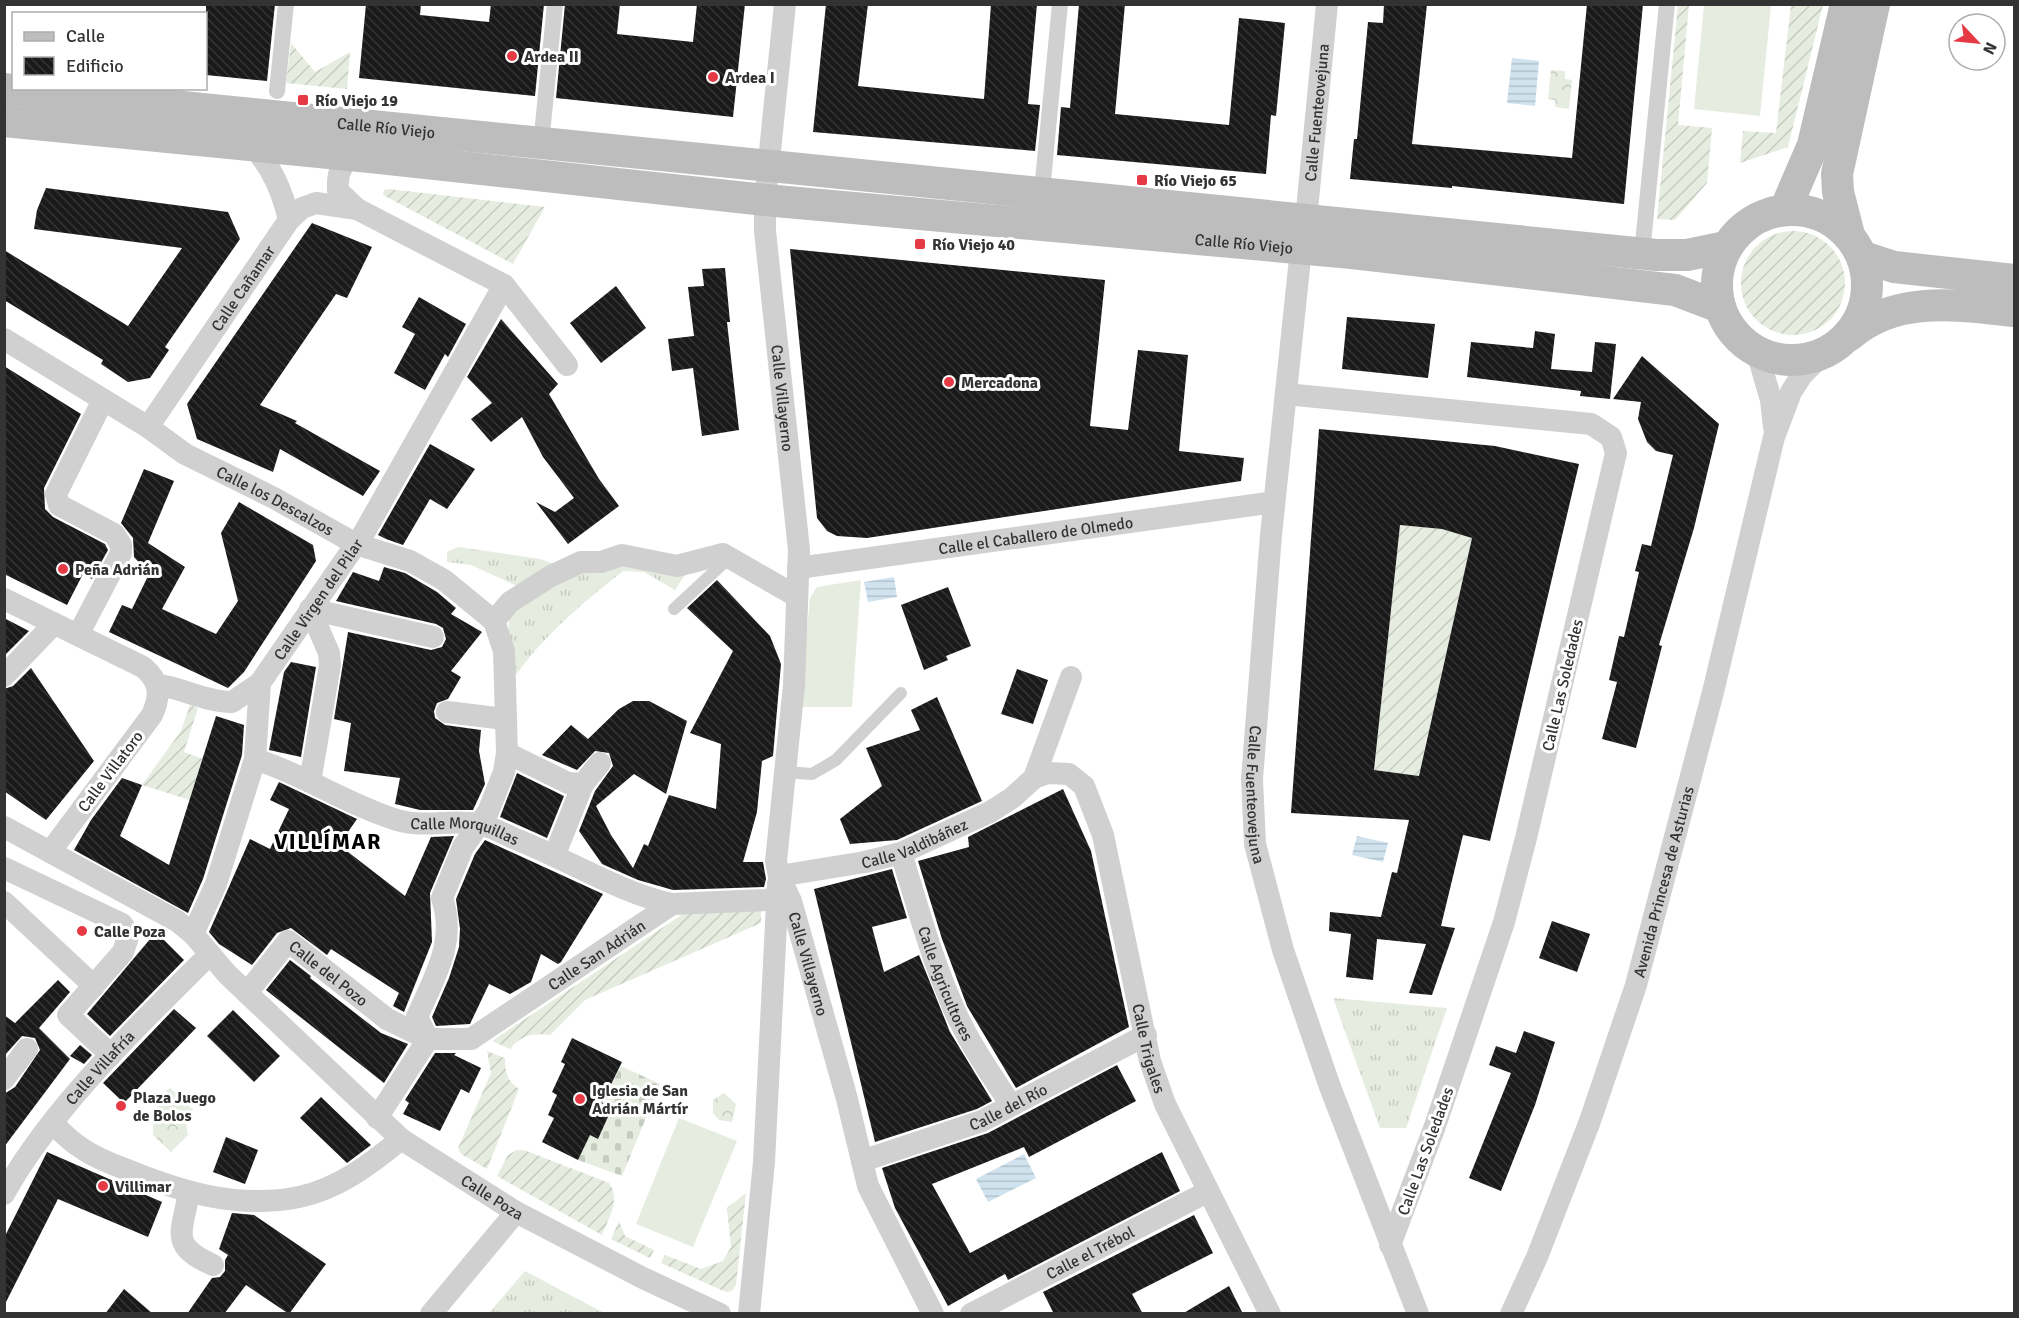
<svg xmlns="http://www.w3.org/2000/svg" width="2019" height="1318" font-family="Signika,sans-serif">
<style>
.grass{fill:url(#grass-tufts)}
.forest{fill:url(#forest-crowns)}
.cemetery{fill:url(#cemetery-stones)}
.garden{fill:url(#garden-furrows)}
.pitch{fill:#e6ecdf}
.water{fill:url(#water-rules)}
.building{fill:url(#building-back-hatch);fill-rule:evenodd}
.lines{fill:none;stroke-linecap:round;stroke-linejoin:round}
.service{stroke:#d0d0d0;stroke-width:12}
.pedestrian{stroke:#d0d0d0;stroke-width:16}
.minor{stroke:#d0d0d0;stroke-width:22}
.secondary{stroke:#bdbdbd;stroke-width:32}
.poi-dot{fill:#e63946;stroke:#fff;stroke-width:2}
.labels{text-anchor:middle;stroke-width:6;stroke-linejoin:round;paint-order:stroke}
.poi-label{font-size:16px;font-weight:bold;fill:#333;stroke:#fff;text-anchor:start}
.street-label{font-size:16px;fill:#333;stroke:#fff}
.district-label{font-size:22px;font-weight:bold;letter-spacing:1.5px;fill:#000;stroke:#fff}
</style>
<defs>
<pattern id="grass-tufts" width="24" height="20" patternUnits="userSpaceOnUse" patternTransform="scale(1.5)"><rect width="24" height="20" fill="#e6ecdf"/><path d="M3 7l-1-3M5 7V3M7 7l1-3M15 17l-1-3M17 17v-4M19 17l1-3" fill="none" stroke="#c6cbc0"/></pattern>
<pattern id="forest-crowns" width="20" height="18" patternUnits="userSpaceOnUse" patternTransform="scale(1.5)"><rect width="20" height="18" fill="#e6ecdf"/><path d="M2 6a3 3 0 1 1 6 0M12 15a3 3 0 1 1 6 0" fill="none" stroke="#c6cbc0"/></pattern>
<pattern id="cemetery-stones" width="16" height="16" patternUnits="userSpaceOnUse" patternTransform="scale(1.5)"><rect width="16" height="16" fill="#e6ecdf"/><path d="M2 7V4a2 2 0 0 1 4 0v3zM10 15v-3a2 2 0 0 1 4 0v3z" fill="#c6cbc0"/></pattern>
<pattern id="garden-furrows" width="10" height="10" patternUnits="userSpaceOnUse" patternTransform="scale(1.5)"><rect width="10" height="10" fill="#e6ecdf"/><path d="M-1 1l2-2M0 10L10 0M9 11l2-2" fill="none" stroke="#c6cbc0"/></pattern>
<pattern id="water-rules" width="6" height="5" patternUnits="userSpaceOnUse" patternTransform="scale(1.5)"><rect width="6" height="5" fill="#cfe2ee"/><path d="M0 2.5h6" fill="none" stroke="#b2c2cd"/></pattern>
<pattern id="building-back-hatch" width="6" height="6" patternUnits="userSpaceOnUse" patternTransform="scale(1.5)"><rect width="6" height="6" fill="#1a1a1a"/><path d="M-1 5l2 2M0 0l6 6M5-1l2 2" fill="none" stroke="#333"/></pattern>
</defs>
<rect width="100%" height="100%" fill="#fff"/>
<g class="grass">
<path d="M458 547 540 559 554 564 517 586 471 565 447 562V552Z"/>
<path d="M618 564 686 573 675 590 644 572 623 571C585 601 544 635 516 675L508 634 509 618 525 600 563 576Z"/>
<path d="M1333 998 1447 1008 1406 1128H1380Z"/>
<path d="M525 1271 604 1313H489Z"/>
</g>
<g class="forest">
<path d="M1551 70 1565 71V79L1572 80 1569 109 1555 107V100L1548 99Z"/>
<path d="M170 1088 193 1110 186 1124 188 1135 171 1152 153 1135C154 1116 154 1100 170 1088Z"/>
<path d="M724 1093 736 1104 732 1122 719 1120 713 1113V1100Z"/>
</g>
<path class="cemetery" d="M621 1066 660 1084 622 1176 578 1160 590 1135 598 1138 612 1109 602 1103Z"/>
<g class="garden">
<path d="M1678 5H1689L1678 125 1712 128 1707 183 1675 220 1657 219Z"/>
<path d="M1791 5H1823L1788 147 1740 163 1743 131 1776 133Z"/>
<path d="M291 43 315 72 350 52 347 89 286 83Z"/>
<path d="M389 189 545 207 513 264 383 195 384 190Z"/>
<circle cx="1793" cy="283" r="52"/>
<path d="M1400 525 1442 529 1472 538 1419 776 1374 770Z"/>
<path d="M190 705 198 708 184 752 203 759 190 800 142 785 181 731Z"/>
<path d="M761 911V923L585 1000 550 1035C533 1033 521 1035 510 1049L492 1041 683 914Z"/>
<path d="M487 1051 505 1058C505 1072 507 1081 519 1089L487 1169 461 1154 458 1148 491 1073Z"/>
<path d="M517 1150H524L609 1183C621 1199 609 1217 602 1235L497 1176 508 1155Z"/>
<path d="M746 1193 736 1285 732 1291 726 1292 661 1263 665 1255 701 1269 723 1261 731 1247 727 1208Z"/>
<path d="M619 1221 625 1236 654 1250 650 1258 611 1239Z"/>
</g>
<g class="pitch">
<path d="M1704 5H1771L1760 116 1694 109Z"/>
<path d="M861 580 852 707H800L810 598 817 587Z"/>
<path d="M679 1118 737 1141 693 1247 636 1224Z"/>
</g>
<g class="water">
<path d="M1512 58 1539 61 1535 106 1507 103Z"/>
<path d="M894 577 897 597 868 602 864 582Z"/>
<path d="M1357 836 1388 843 1383 862 1352 855Z"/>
<path d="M1024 1154 1036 1178 988 1202 976 1179Z"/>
</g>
<g class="building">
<path d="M206 4H275L267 81 206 75Z"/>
<path d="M366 4H421L420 15 489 22 491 4H544L535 96 359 78Z"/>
<path d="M565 4H620L617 34 693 42 697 4H745L733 117 556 98Z"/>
<path d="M826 4H868L858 86 984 99 991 4H1037L1028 104 1040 105 1035 151 813 132Z"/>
<path d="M1079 4H1125L1115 114 1229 125 1239 18 1285 23 1276 116 1271 115 1266 174 1057 155 1061 107 1070 108Z"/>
<path d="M1384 4H1427L1412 144 1572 158 1587 4H1643L1624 204 1452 186V188L1350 179 1354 139H1357L1368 22 1383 23Z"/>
<path d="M46 188 228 212 240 239 165 347 169 350 150 378 128 382 101 364 103 360 4 300V250L128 326 182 248 34 229 37 210Z"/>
<path d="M312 223 372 247 347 298 336 294 260 405 297 421 295 423 380 471 363 496 280 449 273 472 197 439 187 404Z"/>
<path d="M790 249 1105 280 1090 426 1128 430 1138 350 1188 355 1179 451 1244 458 1241 481 867 538 837 536 827 531 817 518Z"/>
<path d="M725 268 730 322H727L739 430 702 436 693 368 672 371 668 339 694 336 688 287 704 286 702 269Z"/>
<path d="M616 286 646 328 601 363 570 323Z"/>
<path d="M419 297 466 324 448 357 445 354 425 390 394 373 415 334 402 327Z"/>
<path d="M1347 317 1435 324 1428 378 1342 369Z"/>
<path d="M501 319 558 384 549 394 599 479 619 506 568 544 536 502 555 512 574 498 543 457 522 417 491 442 471 419 492 403 467 377Z"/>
<path d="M1535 331 1555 334 1551 369 1592 372 1595 342 1616 344 1610 399 1580 396 1581 391 1467 377 1471 342 1533 348Z"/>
<path d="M1642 356 1719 424 1694 528 1659 645 1662 646 1636 748 1602 739 1617 682 1609 680 1619 636 1624 637 1639 572 1635 571 1642 544 1651 546 1673 455 1656 451 1647 442 1638 419 1641 402 1613 399Z"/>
<path d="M4 366 81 414 44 488 45 509 53 517 105 544 108 550 92 579 83 574 67 605 4 574Z"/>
<path d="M1319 429 1495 446 1579 464 1490 841 1463 835 1441 926 1455 928 1432 995 1409 993 1426 944 1377 939 1373 980 1346 977 1351 934 1329 931 1330 912 1381 917 1392 872 1397 873 1409 820 1291 813ZM1400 525 1442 529 1472 538 1419 776 1374 770Z"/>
<path d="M430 444 475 469 447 509 430 499 403 545 386 539 378 535Z"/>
<path d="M144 469 174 481 148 543 185 567 162 609 190 622 216 634 238 601 221 533 239 502 313 545 316 561 244 672 228 688 109 632 122 605 132 609 149 574 134 557 133 538 121 523Z"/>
<path d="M384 567 405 573 437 592 456 608 451 614 482 632 451 671 461 677 448 699 437 703 434 711 435 718 445 725 481 730 479 751 485 784 473 810H420L395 804 400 778 344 771 351 723 334 719 348 632 431 650 442 647 446 639 443 628 436 624 336 601 353 572 379 581Z"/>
<path d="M717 580 770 636 781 664 773 756 762 761 757 812 743 862H763L766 879 764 887 673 890 638 880 602 864 579 831 595 791 613 766 609 753 595 751 577 770 542 755 571 725 588 739 619 709 633 701H649L687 721 666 794 634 774 596 806 611 835 633 868 644 844 648 846 669 795 716 809 721 744 690 733 733 651 687 608Z"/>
<path d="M948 587 971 646 946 656 948 660 924 670 901 605Z"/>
<path d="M4 618 29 631 4 656Z"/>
<path d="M291 662 316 667 301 757 269 750 284 672Z"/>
<path d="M31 668 94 761 46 820 4 791V689L13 686Z"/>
<path d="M1017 669 1048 680 1033 724 1001 714Z"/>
<path d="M937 697 982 801 897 840 850 844 840 819 882 786 866 748 920 730 911 710Z"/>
<path d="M216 716 244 725 242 755 203 879 188 913 74 850 91 820 122 778 142 785 120 836 169 865Z"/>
<path d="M517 773 564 796 547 838 500 817Z"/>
<path d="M279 782 357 819 339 845 405 896 431 837 454 836 430 893 432 942 404 1012 393 1006 399 993 331 949 327 955 291 928 277 933 252 965 219 944 209 932 250 839 270 849 289 809 270 800Z"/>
<path d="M1063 789 1091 851 1129 1027 1016 1088 967 1006 942 939 918 861 969 847 968 837Z"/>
<path d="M485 840 603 894 561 962 558 964 541 954 531 982 510 994 489 984 470 1024 436 1026 432 1017 449 978 459 947 460 929 456 899 475 854Z"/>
<path d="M892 869 907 918 872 927 884 972 919 955 950 1032 992 1101 977 1109 875 1142 814 889Z"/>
<path d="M1552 921 1590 934 1577 972 1539 958Z"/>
<path d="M156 932 184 960 110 1036 87 1014Z"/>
<path d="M290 960 311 976 310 978 381 1033 408 1044 384 1083 266 990Z"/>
<path d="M58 980 70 992 39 1028 70 1059 4 1147V1094L15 1087 40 1050 35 1038 22 1036 4 1056V1015L15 1023Z"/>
<path d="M174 1009 196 1028 124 1103 103 1083Z"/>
<path d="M233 1010 280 1056 254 1082 207 1036Z"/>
<path d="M1524 1031 1555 1042 1535 1105 1501 1191 1469 1178 1511 1073 1489 1065 1496 1046 1516 1053Z"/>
<path d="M572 1038 622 1062 602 1103 612 1108 598 1139 590 1135 578 1160 542 1142 554 1118 548 1115 557 1095 552 1092 565 1064 561 1062Z"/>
<path d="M80 1045 92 1055 84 1064 70 1056Z"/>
<path d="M435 1053H456L454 1055 481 1068 469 1093 461 1089 440 1131 403 1114 409 1103 405 1100Z"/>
<path d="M1117 1065 1136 1101 1029 1157 1024 1147 932 1184 970 1253 1162 1152 1180 1191 1008 1280 1005 1274 948 1306 895 1208 882 1168 988 1133Z"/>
<path d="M321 1097 371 1145 347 1163 300 1118Z"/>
<path d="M226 1137 258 1150 245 1184 213 1172Z"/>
<path d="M47 1152 162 1202 148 1237 58 1199 4 1306V1238Z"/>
<path d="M232 1213 254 1215 326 1264 289 1314 246 1285 224 1314H187L212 1278 220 1277 225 1271V1260L228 1255 219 1249Z"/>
<path d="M1194 1215 1213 1253 1132 1294 1143 1314H1054L1043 1292Z"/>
<path d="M1229 1286 1243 1314H1182Z"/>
<path d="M124 1289 153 1314H105Z"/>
</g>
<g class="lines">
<g class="service">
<path d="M674 609 729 558"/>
<path d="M785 772 812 774 836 760 901 693"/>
</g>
<g class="pedestrian">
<path d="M277 91 286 4"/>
<path d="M541 144 555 4"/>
<path d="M1042 191 1060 4"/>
<path d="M1642 253 1667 4"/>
</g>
<g class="minor">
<path id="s1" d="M785 4 765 200V231L799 550 794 685 776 861 779 876 791 901 847 1099 868 1186 933 1314"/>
<path d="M252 145C272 168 282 190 289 220"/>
<path d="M353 155C340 166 337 174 338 191L357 209"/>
<path id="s2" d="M1306 220 1327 4"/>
<path id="s3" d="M1301 249 1271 535 1252 779 1255 844 1283 950 1330 1087 1418 1314"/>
<path id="s4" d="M4 339 148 427 185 454 274 498 356 544 410 561 444 580 494 621 504 651 507 753 504 772 488 812 463 847 442 898C457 943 434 977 417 1017L428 1039 377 1118"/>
<path d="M1757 352 1771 400 1774 427"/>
<path d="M1286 394 1591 424 1611 437 1616 453 1526 838 1504 922 1435 1126 1390 1245"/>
<path id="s5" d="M148 427 289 220 302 208 316 203 357 209 504 285 567 365"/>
<path id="s6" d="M798 568 1274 502"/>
<path d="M4 599 143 667C160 681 161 695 152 715L50 852"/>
<path d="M310 609 433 637"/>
<path d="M494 621 510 602 551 576 581 562H601L622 555 677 566 723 554 796 596"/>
<path d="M78 635 121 553V545L114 534 59 505 56 494 103 400"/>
<path d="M4 676 54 624"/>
<path d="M158 685C183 688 206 702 232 702L260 683"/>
<path d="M447 712 505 719"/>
<path d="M507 753 568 783 583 784"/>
<path id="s7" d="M255 759C305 775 346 804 397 820 424 828 452 819 479 824 490 826 502 833 513 838 563 857 622 894 672 904"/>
<path d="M1034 778 1071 677"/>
<path d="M310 782 330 665 329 653 310 609"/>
<path id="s8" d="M4 827 177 921 193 934 227 974 401 1139 516 1212 643 1278 720 1314"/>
<path id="s9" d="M901 853C916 901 929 950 949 997 964 1036 988 1070 1011 1105"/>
<path d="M555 854 583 784 600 763"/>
<path d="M4 868 122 924 129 934 123 952 68 1015 111 1055"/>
<path id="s10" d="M779 876 865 862 901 853 990 812 1012 798 1034 778 1048 773 1069 774 1084 786 1103 835 1150 1061 1165 1104 1270 1314"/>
<path d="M4 902 94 986"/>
<path id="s11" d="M193 934 216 884 255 759 260 683 365 531 504 285"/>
<path id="s12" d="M247 993 288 941 387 1019 428 1039H471L672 904 767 900 776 897"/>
<path d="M4 1079 27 1049"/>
<path d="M53 1124C61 1131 68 1139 77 1145 93 1157 112 1164 130 1171 184 1193 240 1209 299 1197 338 1189 371 1164 401 1139"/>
<path id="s13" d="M862 1161 982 1121 1146 1035"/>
<path d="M189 1192C182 1234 169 1245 213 1265"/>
<path id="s14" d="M4 1194C51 1108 141 1023 210 954"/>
<path d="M431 1314 516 1212"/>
<path d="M749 1314 764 1162 778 884"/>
<path id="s15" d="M971 1314 1207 1192"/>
<path id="s16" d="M1511 1314 1537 1257 1590 1121 1636 985 1713 692 1774 437 1791 392 1802 375 1823 354"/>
</g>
<g class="secondary">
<path id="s17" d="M4 89 1656 255H1687L1726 247"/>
<path id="s18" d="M4 121 370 157 765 200 1352 253 1675 290 1720 307"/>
<circle cx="1792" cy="285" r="75"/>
<path d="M1785 210 1813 145 1846 4"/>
<path d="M1849 235 1838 192 1837 174 1874 4"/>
<path d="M1863 257 1894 267 2014 280"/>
<path d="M1850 335C1896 295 1958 305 2014 311"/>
</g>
</g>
<g class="poi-dot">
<circle cx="512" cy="56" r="6"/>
<circle cx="713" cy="77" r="6"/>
<rect x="297" y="94" width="12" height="12" rx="3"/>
<rect x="1136" y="174" width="12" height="12" rx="3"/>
<rect x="914" y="238" width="12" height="12" rx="3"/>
<circle cx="949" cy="382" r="6"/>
<circle cx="63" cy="569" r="6"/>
<circle cx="82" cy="931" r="6"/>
<circle cx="580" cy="1099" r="6"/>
<circle cx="121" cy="1106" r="6"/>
<circle cx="103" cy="1186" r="6"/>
</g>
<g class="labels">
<g class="poi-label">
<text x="524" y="62">Ardea II</text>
<text x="725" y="83">Ardea I</text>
<text x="315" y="106">Río Viejo 19</text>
<text x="1154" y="186">Río Viejo 65</text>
<text x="932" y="250">Río Viejo 40</text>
<text x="961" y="388">Mercadona</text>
<text x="75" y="575">Peña Adrián</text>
<text x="94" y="937">Calle Poza</text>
<text x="592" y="1096">Iglesia de San<tspan x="592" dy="18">Adrián Mártír</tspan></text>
<text x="133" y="1103">Plaza Juego<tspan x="133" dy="18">de Bolos</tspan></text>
<text x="115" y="1192">Villimar</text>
</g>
<g class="street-label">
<text dy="6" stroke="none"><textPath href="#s2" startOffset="108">Calle Fuenteovejuna</textPath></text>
<text dy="6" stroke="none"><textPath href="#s17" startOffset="384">Calle Río Viejo</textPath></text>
<text dy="6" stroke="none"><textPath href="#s18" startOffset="1246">Calle Río Viejo</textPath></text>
<text dy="6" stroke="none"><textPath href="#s5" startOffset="168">Calle Cañamar</textPath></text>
<text dy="6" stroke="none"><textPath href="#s1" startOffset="396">Calle Villayerno</textPath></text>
<text dy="6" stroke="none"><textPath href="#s4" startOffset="316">Calle los Descalzos</textPath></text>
<text dy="6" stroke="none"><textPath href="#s6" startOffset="240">Calle el Caballero de Olmedo</textPath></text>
<text dy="6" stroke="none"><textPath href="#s11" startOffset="364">Calle Virgen del Pilar</textPath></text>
<text transform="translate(1562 685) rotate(-77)" y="6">Calle Las Soledades</text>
<text transform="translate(110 771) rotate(-53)" y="6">Calle Villatoro</text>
<text dy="6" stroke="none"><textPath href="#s3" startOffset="548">Calle Fuenteovejuna</textPath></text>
<text dy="6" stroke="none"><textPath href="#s7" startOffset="224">Calle Morquillas</textPath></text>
<text dy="6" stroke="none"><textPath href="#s10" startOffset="140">Calle Valdibáñez</textPath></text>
<text dy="6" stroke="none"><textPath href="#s16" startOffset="459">Avenida Princesa de Asturias</textPath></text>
<text dy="6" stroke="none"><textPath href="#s12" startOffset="432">Calle San Adrián</textPath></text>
<text dy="6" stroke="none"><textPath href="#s1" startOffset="969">Calle Villayerno</textPath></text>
<text dy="6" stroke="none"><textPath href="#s12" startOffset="118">Calle del Pozo</textPath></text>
<text dy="6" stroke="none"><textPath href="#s9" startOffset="138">Calle Agricultores</textPath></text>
<text dy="6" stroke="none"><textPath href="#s10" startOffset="604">Calle Trigales</textPath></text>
<text dy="6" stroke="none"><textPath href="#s14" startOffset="159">Calle Villafría</textPath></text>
<text dy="6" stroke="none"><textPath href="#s13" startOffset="156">Calle del Río</textPath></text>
<text transform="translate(1425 1151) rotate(-70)" y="6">Calle Las Soledades</text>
<text dy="6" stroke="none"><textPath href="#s8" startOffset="618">Calle Poza</textPath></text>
<text dy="6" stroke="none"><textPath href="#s15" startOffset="134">Calle el Trébol</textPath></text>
</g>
<g class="district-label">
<text x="328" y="849">VILLÍMAR</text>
</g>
</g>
<rect width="2019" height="1318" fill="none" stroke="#333333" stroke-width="12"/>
<rect x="12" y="12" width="195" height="78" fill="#ffffff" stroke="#adadad" stroke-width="1.5"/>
<rect x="24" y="32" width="30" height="9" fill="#bdbdbd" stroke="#adadad" stroke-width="1.5"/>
<text x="66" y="42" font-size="18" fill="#333333">Calle</text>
<rect x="24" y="57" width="30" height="18" fill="url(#building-back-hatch)" stroke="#adadad" stroke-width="1.5"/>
<text x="66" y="72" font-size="18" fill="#333333">Edificio</text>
<g transform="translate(1977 42) rotate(116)"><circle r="28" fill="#ffffff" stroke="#adadad" stroke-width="1.5"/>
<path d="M0-4.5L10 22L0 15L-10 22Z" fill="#e63946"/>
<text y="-9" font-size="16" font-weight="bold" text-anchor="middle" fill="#333333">N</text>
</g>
</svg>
